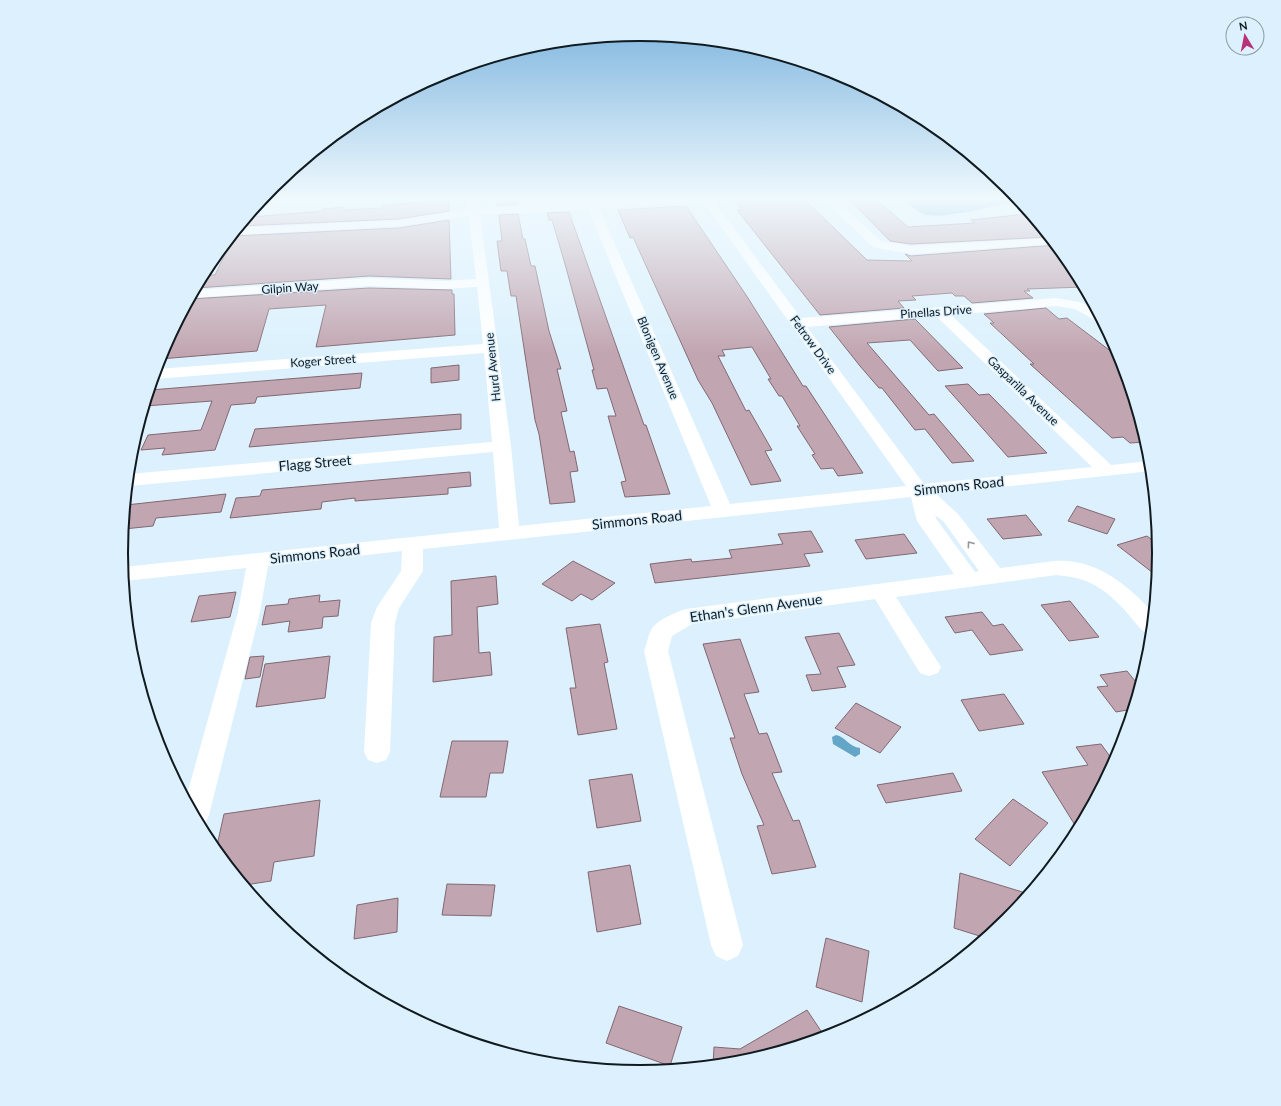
<svg xmlns="http://www.w3.org/2000/svg" width="1281" height="1106" font-family="Lato,sans-serif">
<style>
.water{fill:#64a6c8}
.building{fill:#c1a5b0;stroke:#816872}
.lines{fill:none;stroke-linecap:round;stroke-linejoin:round}
.minor{fill:#fff;fill-rule:evenodd}
.oneway{stroke:#93989a}
.labels{text-anchor:middle;stroke-width:3;stroke-linejoin:round;paint-order:stroke}
.far-street-label{font-size:12px;fill:#101a1f;stroke:#dcf1fd}
.street-label{font-size:14px;fill:#101a1f;stroke:#dcf1fd}
.rim{fill:none;stroke:#101a1f;stroke-width:2}
</style>
<rect width="100%" height="100%" fill="#dcf1fd"/>
<g class="water">
<path d="M904 200H1019L1021 202C999 204 941 221 924 214 917 212 910 205 904 200Z"/>
<path d="M836 735C846 737 849 747 860 748V754L855 757 833 744 832 737Z"/>
</g>
<g class="building">
<path d="M449 200V211L399 219 240 226 250 217 313 212 322 211 323 209 343 207 342 210 382 208V205Z"/>
<path d="M497 200H517V204L497 206Z"/>
<path d="M734 200H805L867 260 912 261 905 254 911 256 1056 245 1072 265 1084 287 1027 289 1030 291H1024L1033 298 972 303 964 296H955L952 293 912 296 916 300 898 301 904 308 820 315 737 210H742Z"/>
<path d="M850 200H877L908 227 975 223 971 220 1026 214 1035 219 1049 237 911 244 890 241Z"/>
<path d="M686 206 748 298 803 386H806L863 473 838 476 833 468 821 469 812 455 815 454 797 426H800L782 396H779L768 379H771L752 347 722 350 725 356H718L746 411 749 410 772 450 765 451 781 481 751 485 712 403 698 380 633 237 630 238 618 210Z"/>
<path d="M569 212 644 425H646L670 494 625 497 621 482 626 481 608 416H616L607 388 597 389 592 370H594L565 264 552 220H549L547 213Z"/>
<path d="M518 214 523 239H525L531 266H535L549 331 561 369H557L567 411 561 412 570 452 574 451 578 471 570 472 575 502 550 504 539 434 535 420 516 296H511L507 271H501L497 241H502L499 215Z"/>
<path d="M449 220 451 279 369 276 196 288 203 275H215L234 236 399 228Z"/>
<path d="M369 288 452 290V294H454L455 335 316 347 326 305 269 309 257 351 160 359 190 299Z"/>
<path d="M1046 308 1059 319 1067 318 1121 359 1146 442 1130 443 1123 437 1112 438 1030 364H1034L990 323H994L984 314Z"/>
<path d="M915 319 963 368 938 371 910 340 867 343 929 415 934 414 974 461 952 463 925 429 915 430 882 388H879L860 366 829 327Z"/>
<path d="M459 365V380L431 383V368Z"/>
<path d="M362 373 360 388 257 397 255 403 231 405 215 450 162 455 165 448 141 450 148 435 201 430 212 401 145 406 150 390Z"/>
<path d="M968 384 979 395 989 394 1047 453 1008 457 945 386Z"/>
<path d="M461 414V429L249 447 255 429Z"/>
<path d="M470 472 471 486 448 488V494L355 501V498L322 502 321 509 230 518 236 498 260 496 262 490Z"/>
<path d="M226 494 221 512 156 518 153 526 124 529 126 505Z"/>
<path d="M1077 506 1115 519 1107 534 1068 521Z"/>
<path d="M1026 515 1042 535 1003 539 987 519Z"/>
<path d="M811 531 823 552 804 554 810 566 655 583 650 564 691 559 692 562 732 558 729 550 783 544 778 534Z"/>
<path d="M904 534 917 553 866 559 855 540Z"/>
<path d="M1147 536 1159 545 1157 576 1117 545Z"/>
<path d="M573 561 615 583 592 600 581 594 572 601 542 584Z"/>
<path d="M496 576 498 604 477 607 479 653 490 652 492 675 433 682 434 637 452 635 451 581Z"/>
<path d="M236 592 230 617 191 622 199 596Z"/>
<path d="M320 595 319 602 340 600 338 616 323 617 322 628 288 632 290 621 262 625 266 606 288 604 289 599Z"/>
<path d="M1070 601 1099 637 1069 641 1041 605Z"/>
<path d="M982 612 993 626 1003 624 1023 650 990 655 972 630 955 633 945 617Z"/>
<path d="M600 624 608 662 604 663 617 729 578 735 570 688H576L566 628Z"/>
<path d="M839 633 855 665 837 667 846 687 812 691 806 675 821 674 805 637Z"/>
<path d="M740 639 759 692 744 694 759 734 767 733 782 772 772 773 793 821 799 820 816 867 772 874 757 826 764 825 742 774 730 738H735L703 644Z"/>
<path d="M264 656 260 677 245 679 250 657Z"/>
<path d="M330 656 325 698 256 707 265 664Z"/>
<path d="M1127 671 1140 687 1133 709 1116 712 1097 687 1108 686 1100 675Z"/>
<path d="M1004 694 1024 724 979 731 961 700Z"/>
<path d="M856 703 901 727 880 753 835 728Z"/>
<path d="M452 741H508L503 773H490L486 797H440Z"/>
<path d="M1101 744 1114 762 1078 830 1042 772 1088 765 1076 747Z"/>
<path d="M953 773 962 791 886 803 877 785Z"/>
<path d="M632 774 641 821 597 828 589 780Z"/>
<path d="M1013 799 1048 823 1010 866 975 839Z"/>
<path d="M320 800 314 856 274 862 271 881 245 885 216 850 224 814Z"/>
<path d="M630 865 641 924 597 932 588 872Z"/>
<path d="M960 873 1029 894 1007 920 986 938 954 928Z"/>
<path d="M447 884 495 885 491 916 442 915Z"/>
<path d="M398 898 397 932 354 939 357 905Z"/>
<path d="M826 938 869 951 862 1002 816 987Z"/>
<path d="M619 1006 682 1027 670 1066 606 1043Z"/>
<path d="M807 1010 825 1037 742 1062 713 1065 714 1047 740 1049Z"/>
</g>
<g class="lines">
<g class="minor">
<path d="M468 200H478L480 208 621 200H686L681 203 599 208 730 504 906 486 702 200H713L801 318 1056 298 1079 302 1095 308 1102 321 1095 320 1075 309 1056 306 951 315 1111 465 1150 461 1151 471 936 494 958 514 1000 568C1018 566 1036 563 1054 561 1096 558 1128 585 1154 614L1151 635C1141 632 1136 623 1129 615 1106 589 1091 578 1056 575L896 597 941 667 938 673 929 676 920 673 875 599 692 624 672 636 668 651 743 945 738 956 727 961 716 956 711 945 644 651C647 644 648 634 653 627 660 619 676 612 686 609L954 574 917 521 911 497 423 549V571L399 608 395 623 390 752 386 760 377 763 368 760 364 752 371 623 377 607 401 571 402 551 268 566 260 612 209 815 205 824 200 825 186 798 238 612 246 568 124 581 123 567 499 528 493 452 129 486V474L492 442 484 353 155 379 157 369 483 344 477 287 443 289 369 286 191 298 196 290 369 278 443 281 476 279 469 216 399 226 233 235 239 228 399 220 469 209ZM588 209 711 506 519 526 511 446 480 215ZM936 316 1092 467 924 484 807 327ZM935 515 944 522 979 571 975 572 937 520Z"/>
<path d="M824 200H836L881 241 911 246 1050 238 1055 244 911 254 877 248 873 247Z"/>
</g>
</g>
<defs><path id="oneway-chevron" d="M-2-3.5L2.5 0L-2 3.5" fill="none" stroke-width="1.6" stroke-linecap="round" stroke-linejoin="round"/></defs>
<use class="oneway" href="#oneway-chevron" transform="translate(970 544) rotate(-126)"/>
<linearGradient id="sky" x2="0" y2="1"><stop stop-color="#73aedb"/><stop offset="0.56" stop-color="#eff9fe"/><stop offset="1" stop-color="#eff9fe" stop-opacity="0"/></linearGradient>
<rect width="1281" height="355" fill="url(#sky)"/>
<g class="labels">
<g class="far-street-label">
<text transform="translate(290 288) rotate(-4)" y="4">Gilpin Way</text>
<text transform="translate(936 312) rotate(-4)" y="4">Pinellas Drive</text>
<text transform="translate(813 345) rotate(54)" y="4">Fetrow Drive</text>
<text transform="translate(658 358) rotate(67)" y="4">Blonigen Avenue</text>
<text transform="translate(323 361) rotate(-4)" y="4">Koger Street</text>
<text transform="translate(493 367) rotate(-96)" y="4">Hurd Avenue</text>
<text transform="translate(1023 391) rotate(44)" y="4">Gasparilla Avenue</text>
</g>
<g class="street-label">
<text transform="translate(315 463) rotate(-5)" y="5">Flagg Street</text>
<text transform="translate(959 486) rotate(-6)" y="5">Simmons Road</text>
<text transform="translate(637 520) rotate(-6)" y="5">Simmons Road</text>
<text transform="translate(315 554) rotate(-6)" y="5">Simmons Road</text>
<text transform="translate(756 608) rotate(-8)" y="5">Ethan's Glenn Avenue</text>
</g>
</g>
<path d="M0 0H1281V1106H0ZM128 553a512 512 0 1 1 1024 0a512 512 0 1 1-1024 0Z" fill="#dcf1fd" fill-rule="evenodd"/>
<path class="rim" d="M128 553a512 512 0 1 1 1024 0a512 512 0 1 1-1024 0Z"/>
<g transform="translate(1245 36) rotate(350)"><circle r="19" fill="#dcf1fd" stroke="#8a9ba4"/>
<path d="M0-3L7 15L0 10L-7 15Z" fill="#b73277"/>
<text y="-6" font-size="11" font-weight="bold" text-anchor="middle" fill="#101a1f">N</text>
</g>
</svg>
